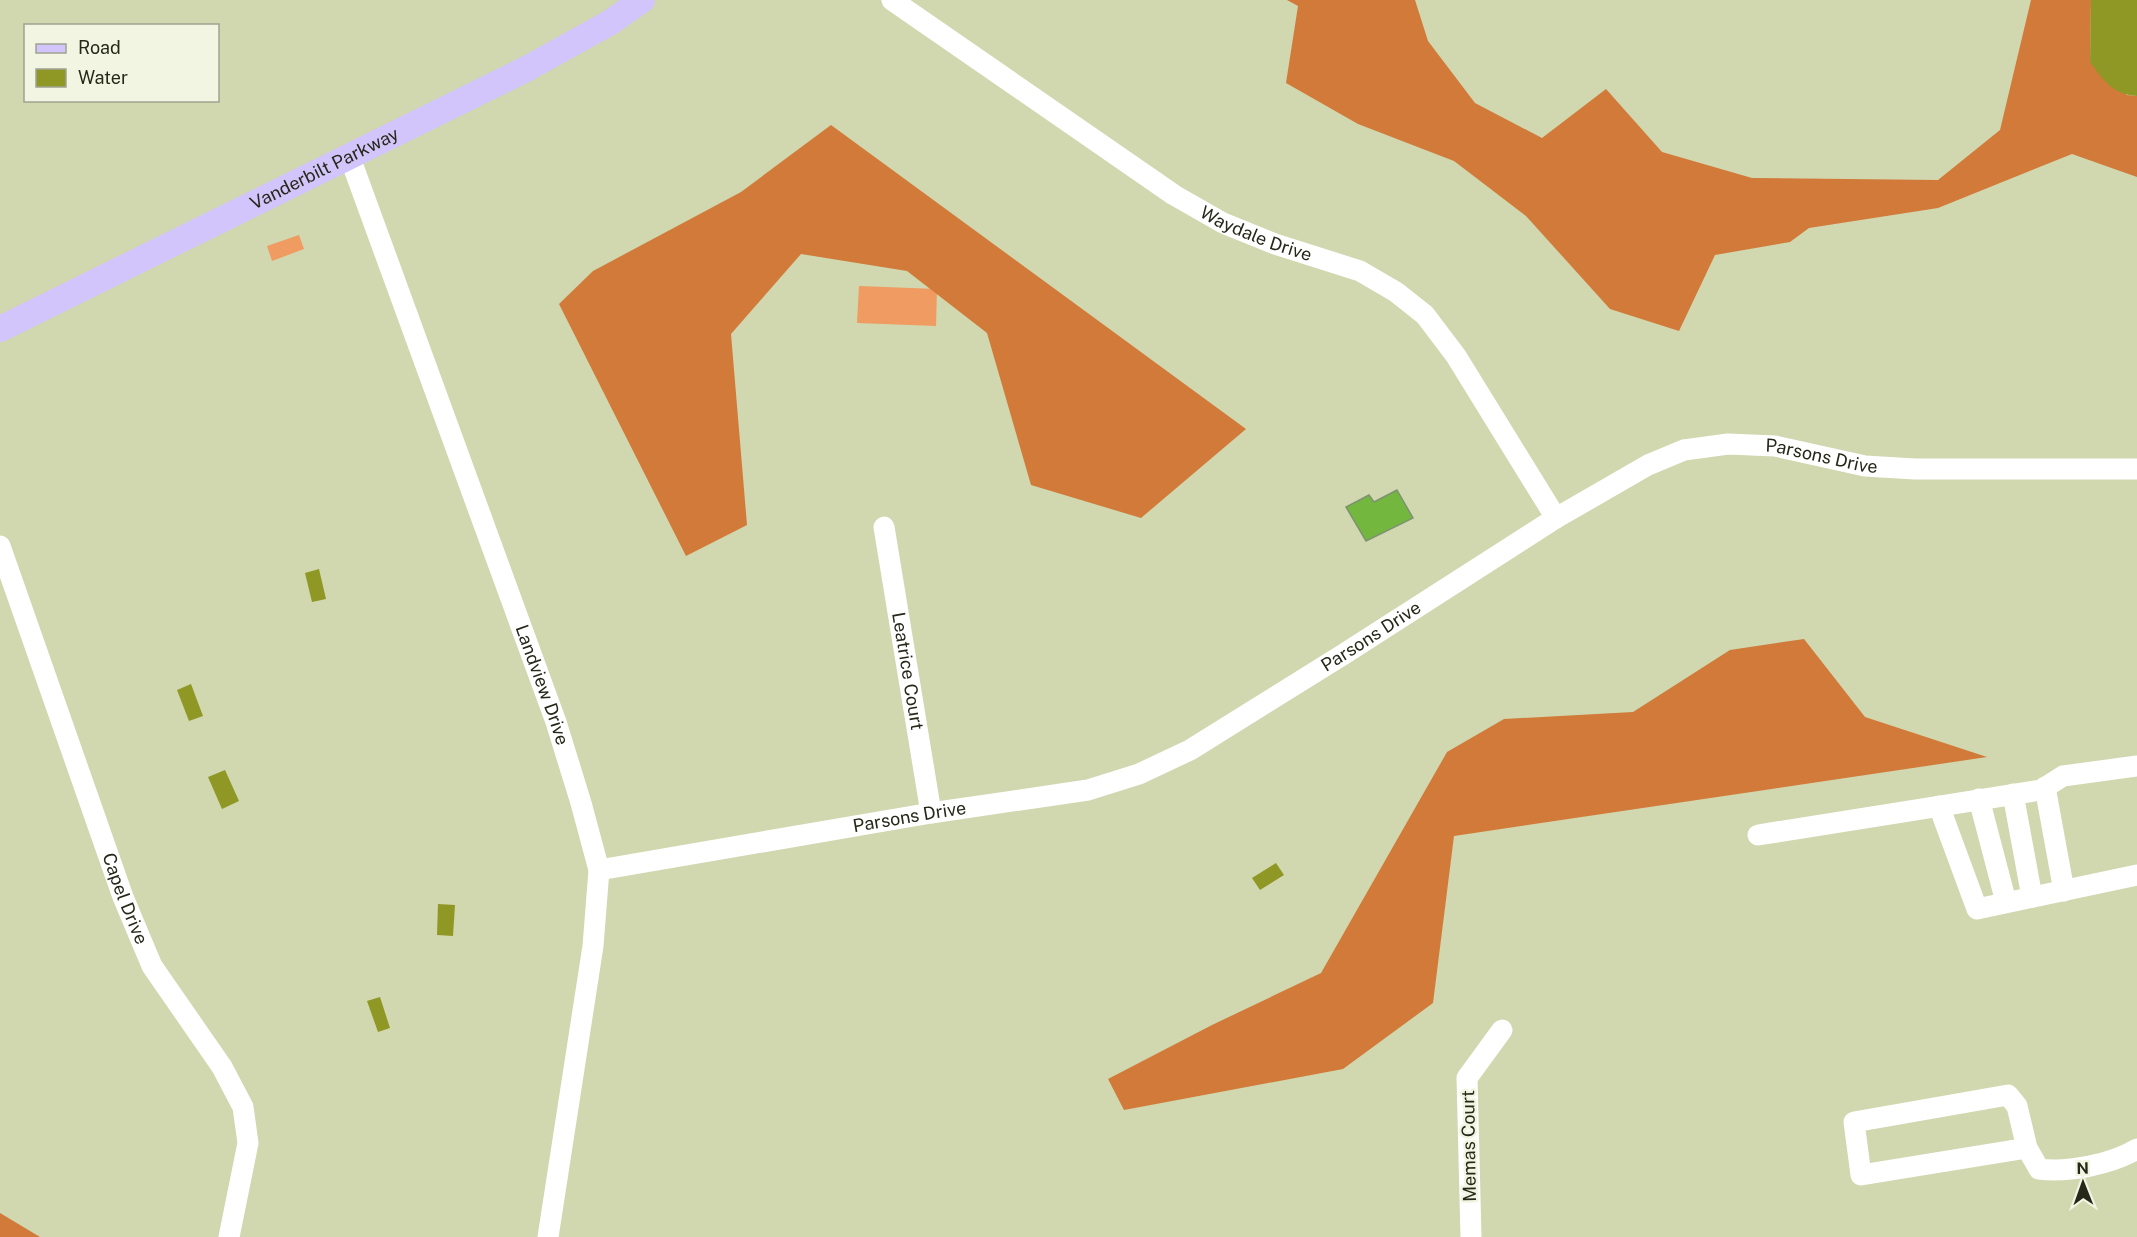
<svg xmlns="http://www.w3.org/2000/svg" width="2137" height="1237" font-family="'Public Sans',sans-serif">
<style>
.green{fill:#ef9b62}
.forest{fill:#d17a39}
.water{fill:#8f9824}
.building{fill:#73b73f;stroke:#7d9271;stroke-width:1.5}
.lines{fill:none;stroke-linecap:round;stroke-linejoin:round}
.minor{stroke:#fff;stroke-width:21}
.major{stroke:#d2c5fb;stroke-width:26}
.labels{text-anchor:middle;stroke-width:5;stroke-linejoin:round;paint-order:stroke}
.street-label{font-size:18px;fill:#262819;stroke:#f2f5e1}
</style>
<rect width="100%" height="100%" fill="#d1d7af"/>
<g class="green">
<path d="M299 235 304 249 272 261 267 246Z"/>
<path d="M859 286 937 289 936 326 857 323Z"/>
</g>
<g class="forest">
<path d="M1287 0H1415L1428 41 1475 103 1542 138 1606 89 1662 152 1752 178 1938 180 2000 130 2031 0H2091L2090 62 2127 95 2137 96V177L2072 154 1938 208 1809 228 1790 242 1715 255 1679 331 1610 309 1526 216 1454 161 1358 124 1286 83 1298 6Z"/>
<path d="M831 125 1246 429 1141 518 1031 485 987 333 907 271 801 254 731 334 747 525 686 556 559 304 593 271 741 192Z"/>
<path d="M1804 639 1865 717 1987 757 1454 836 1433 1003 1343 1069 1124 1110 1108 1079 1212 1025 1321 973 1447 752 1504 719 1633 712 1730 650Z"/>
<path d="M0 1213 40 1237H0Z"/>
</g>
<g class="water">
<path d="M2091 0H2137V96C2112 94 2104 81 2090 62Z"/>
<path d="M319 569 326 599 312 602 305 573Z"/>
<path d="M191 684 203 716 189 721 177 690Z"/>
<path d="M225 770 239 801 222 809 208 777Z"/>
<path d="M1276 863 1284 875 1260 890 1252 878Z"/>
<path d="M438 904 455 905 453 936 437 935Z"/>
<path d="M380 997 390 1028 378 1032 367 1001Z"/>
</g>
<path class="building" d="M1397 490 1413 518 1366 541 1346 507 1369 495 1374 502Z"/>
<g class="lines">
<g class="minor">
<path id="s1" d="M892 0 1174 195 1223 223 1275 244 1360 271 1396 292 1425 315 1456 356 1556 518"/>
<path id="s2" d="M349 155 556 722 581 803 599 870 593 946 548 1237"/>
<path id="s3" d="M884 527 931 813"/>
<path id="s4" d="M0 546 123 897 152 966 222 1067 243 1107 248 1143 229 1237"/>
<path d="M2045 787 2064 891"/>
<path d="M2013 794 2032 897"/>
<path d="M1979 799 2006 902"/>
<path d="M1939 806 1977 909 2137 875"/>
<path d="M1758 835 2041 790 2063 776 2137 766"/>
<path id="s5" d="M599 870 931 813 1088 790 1139 774 1190 750 1344 654 1556 518 1648 465 1684 450 1728 444 1775 446 1865 466 1915 469H2137"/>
<path d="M2027 1148 1861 1175 1854 1122 2008 1095 2017 1106 2027 1148 2039 1169C2068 1173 2112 1164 2137 1149"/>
<path d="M1471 1237 1467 1078 1502 1030"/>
</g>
<path class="major" id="s6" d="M0 329 528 68 611 22 642 0"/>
</g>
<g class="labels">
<g class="street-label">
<text dy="6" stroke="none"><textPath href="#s6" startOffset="362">Vanderbilt Parkway</textPath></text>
<text dy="6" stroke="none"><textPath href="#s1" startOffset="434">Waydale Drive</textPath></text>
<text dy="6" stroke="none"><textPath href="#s5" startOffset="1323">Parsons Drive</textPath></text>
<text dy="6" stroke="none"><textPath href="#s5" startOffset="819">Parsons Drive</textPath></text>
<text dy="6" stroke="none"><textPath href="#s3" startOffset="146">Leatrice Court</textPath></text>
<text dy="6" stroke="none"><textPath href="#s2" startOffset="564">Landview Drive</textPath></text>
<text dy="6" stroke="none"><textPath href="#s5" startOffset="315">Parsons Drive</textPath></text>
<text dy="6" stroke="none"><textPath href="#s4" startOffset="374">Capel Drive</textPath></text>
<text transform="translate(1469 1146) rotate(-91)" y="6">Memas Court</text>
</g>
</g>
<rect x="24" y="24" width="195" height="78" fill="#f2f5e1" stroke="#a0a391" stroke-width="1.5"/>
<rect x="36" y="44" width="30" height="9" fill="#d2c5fb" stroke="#a0a391" stroke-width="1.5"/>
<text x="78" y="54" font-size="18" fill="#262819">Road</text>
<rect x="36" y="69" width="30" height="18" fill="#8f9824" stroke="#a0a391" stroke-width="1.5"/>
<text x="78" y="84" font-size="18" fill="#262819">Water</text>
<g transform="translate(2083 1183) rotate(359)" stroke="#f2f5e1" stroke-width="4.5" paint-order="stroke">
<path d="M0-4.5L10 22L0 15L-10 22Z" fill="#262819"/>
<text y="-9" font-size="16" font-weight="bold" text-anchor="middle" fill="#262819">N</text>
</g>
</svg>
